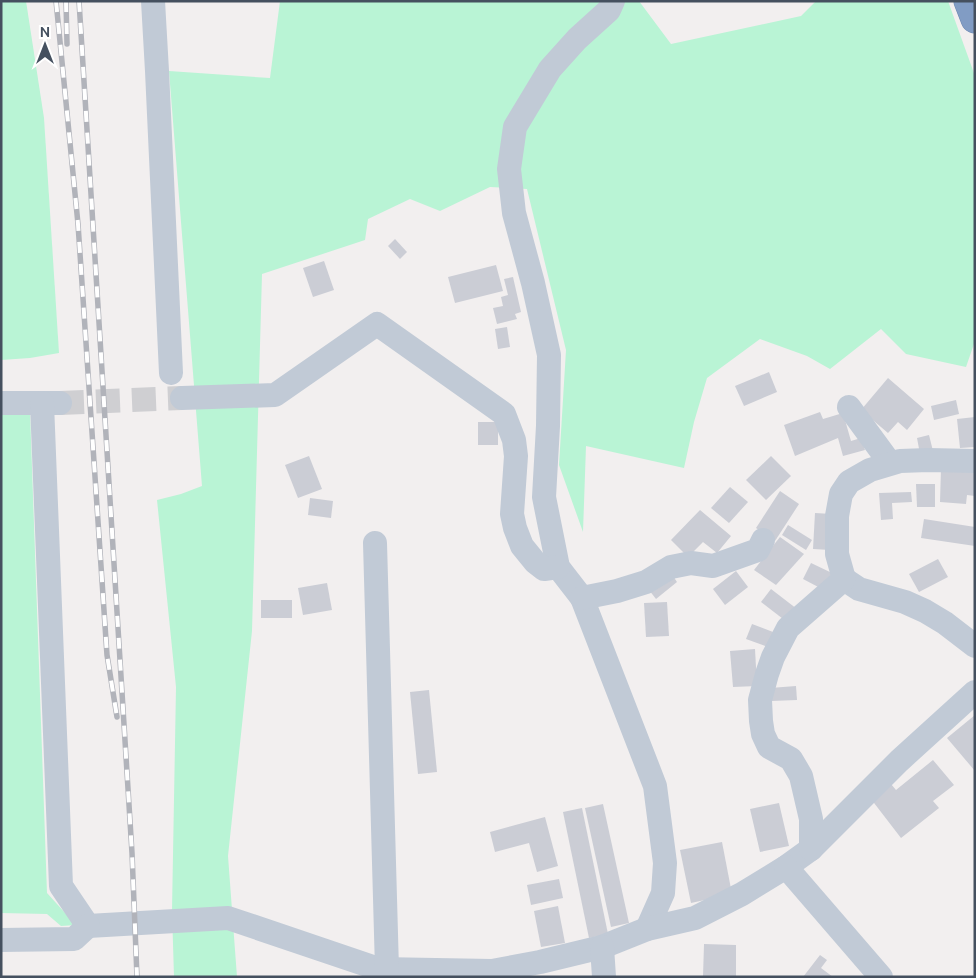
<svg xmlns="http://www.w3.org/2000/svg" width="976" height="978" font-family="Ubuntu,sans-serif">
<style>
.green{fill:#b9f4d5}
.building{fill:#cbcdd5}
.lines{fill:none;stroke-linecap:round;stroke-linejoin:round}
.minor-tunnel{stroke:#cfcfd2;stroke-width:24;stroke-dasharray:24 12;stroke-linecap:butt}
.highway-casing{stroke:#6c87b0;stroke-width:29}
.minor{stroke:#c1cad6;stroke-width:24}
.highway{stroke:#819cc4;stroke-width:28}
.rail-casing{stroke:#b1b3ba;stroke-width:5.5}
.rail{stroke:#fff;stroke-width:4;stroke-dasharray:11;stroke-linecap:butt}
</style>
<rect width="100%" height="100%" fill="#f2efef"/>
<g class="green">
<path d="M1 1H26L44 118 59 353 30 358 1 360Z"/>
<path d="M280 1H639L671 44 801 16 816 1H948L975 76V341L966 367 906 354 881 329 830 369 807 356 760 339 707 378 694 422 684 468 586 446 583 532 559 465 566 350 527 189 490 187 440 211 410 199 368 219 365 240 262 274 252 631 228 856 237 977H174L172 911 176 687 157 500 181 494 202 486 169 71 270 78Z"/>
<path d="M1 411H30L47 893 76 925 61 926 47 914 1 913Z"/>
</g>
<g class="building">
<path d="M395 239 407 252 400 259 388 246Z"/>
<path d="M324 261 334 290 313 297 303 268Z"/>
<path d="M496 265 503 291 455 303 448 277Z"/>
<path d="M513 277 521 312 515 314 517 319 497 324 493 308 503 306 501 297 508 295 504 279Z"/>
<path d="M507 327 510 347 498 349 495 329Z"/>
<path d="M769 372 777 392 744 406 735 386Z"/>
<path d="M888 378 924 409 907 430 898 422 888 433 861 410Z"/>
<path d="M956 400 959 414 934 420 931 406Z"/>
<path d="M820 412 823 419 843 413 851 441 861 438 865 450 843 456 838 438 795 456 784 425Z"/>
<path d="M975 417V447L960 448 957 419Z"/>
<rect x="478" y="422" width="20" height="23"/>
<path d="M929 435 933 451 920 454 917 438Z"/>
<path d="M309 456 322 489 298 498 285 465Z"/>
<path d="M771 456 791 476 766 500 746 480Z"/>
<path d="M941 468 975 470V496L967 495 966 504 940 502Z"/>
<path d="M916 484H935V507H917Z"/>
<path d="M730 487 748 502 729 523 711 508Z"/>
<path d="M780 491 799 504 775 541 756 528Z"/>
<path d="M911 492 912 502 892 503 893 519 881 520 879 493Z"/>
<path d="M310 498 333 501 331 518 308 515Z"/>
<path d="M700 510 731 536 717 553 703 542 688 557 671 540Z"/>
<path d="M815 513 832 514 830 550 813 549Z"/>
<path d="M924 519 975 527V546L921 538Z"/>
<path d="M788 525 812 540 806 550 782 535Z"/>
<path d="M780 537 804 554 776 585 754 570Z"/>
<path d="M938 559 948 577 919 592 909 574Z"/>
<path d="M811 563 832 573 824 590 803 579Z"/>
<path d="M736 571 748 587 725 605 713 589Z"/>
<path d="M671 573 677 582 656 599 649 590Z"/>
<path d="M327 583 332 610 303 615 298 588Z"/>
<path d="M771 589 797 609 787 622 761 602Z"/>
<rect x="261" y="600" width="31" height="18"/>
<path d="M667 602 669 636 646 637 644 603Z"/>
<path d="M752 624 773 632 768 647 746 639Z"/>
<path d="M755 649 757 686 733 687 730 651Z"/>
<path d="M796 686 797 700 771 701 770 688Z"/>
<path d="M429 690 437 772 418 774 410 692Z"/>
<path d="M975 715V771L947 738Z"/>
<path d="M933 760 954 785 933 801 939 808 901 838 871 799 891 784 896 790Z"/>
<path d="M779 803 789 846 760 852 750 809Z"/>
<path d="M603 804 629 923 611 927 585 808Z"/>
<path d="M582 808 608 934 589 938 563 812Z"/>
<path d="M545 817 558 866 537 872 529 843 495 852 490 832Z"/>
<path d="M722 842 732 894 691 903 680 850Z"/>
<path d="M559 879 563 898 531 905 527 885Z"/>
<path d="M558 906 565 943 541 947 534 911Z"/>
<path d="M704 944 736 945V977H703Z"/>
<path d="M820 955 827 960 821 968 833 977H803Z"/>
</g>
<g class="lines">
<path class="minor-tunnel" d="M60 403 182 398"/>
<g class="highway-casing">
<path id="highway" d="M968 1 975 19"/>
</g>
<g class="minor">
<path d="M153 1 157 71 171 373"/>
<path d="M613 1 609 10 577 39 550 69 515 127 509 169 514 213 533 283 549 355 548 426 544 497 558 567 582 598 655 786 665 863 663 893 647 929"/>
<path d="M182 398 275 395 377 324 504 414 514 440 516 456 512 514 515 528 522 546 535 562 544 569 558 567"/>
<path d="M1 403H60"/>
<path d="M42 403 61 886 88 926 228 918 379 969 492 971 540 962 602 947 647 929 695 918 742 894 786 867 811 849 899 761 975 692"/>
<path d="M849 407 890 463"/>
<path d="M375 543 387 969"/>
<path d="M844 579 859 589 905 602 925 611 945 623 975 646"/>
<path d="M582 598 617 591 646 582 671 567 691 563 713 566 758 550 763 540"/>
<path d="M811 849V819L801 776 791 759 769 747 763 734 761 721 760 700 767 674 773 657 788 628 844 579 837 554V516L841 494 849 482 870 470 900 461 928 460 975 461"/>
<path d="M786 867 881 977"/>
<path d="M1 940 74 939 88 926"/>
<path d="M602 947 604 977"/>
</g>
<use href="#highway" class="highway"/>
<g class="rail-casing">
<g id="rail">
<path d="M56 1 78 224 107 655 117 717"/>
<path d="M66 1 67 44"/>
<path d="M79 1 132 853 137 977"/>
</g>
</g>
<use href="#rail" class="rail"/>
</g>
<rect width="976" height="978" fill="none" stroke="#45505f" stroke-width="5"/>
<g transform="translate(45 45)" stroke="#ffffff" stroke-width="4" paint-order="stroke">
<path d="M0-4L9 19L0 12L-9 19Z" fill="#45505f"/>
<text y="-8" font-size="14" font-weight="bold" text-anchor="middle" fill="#45505f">N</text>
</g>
</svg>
